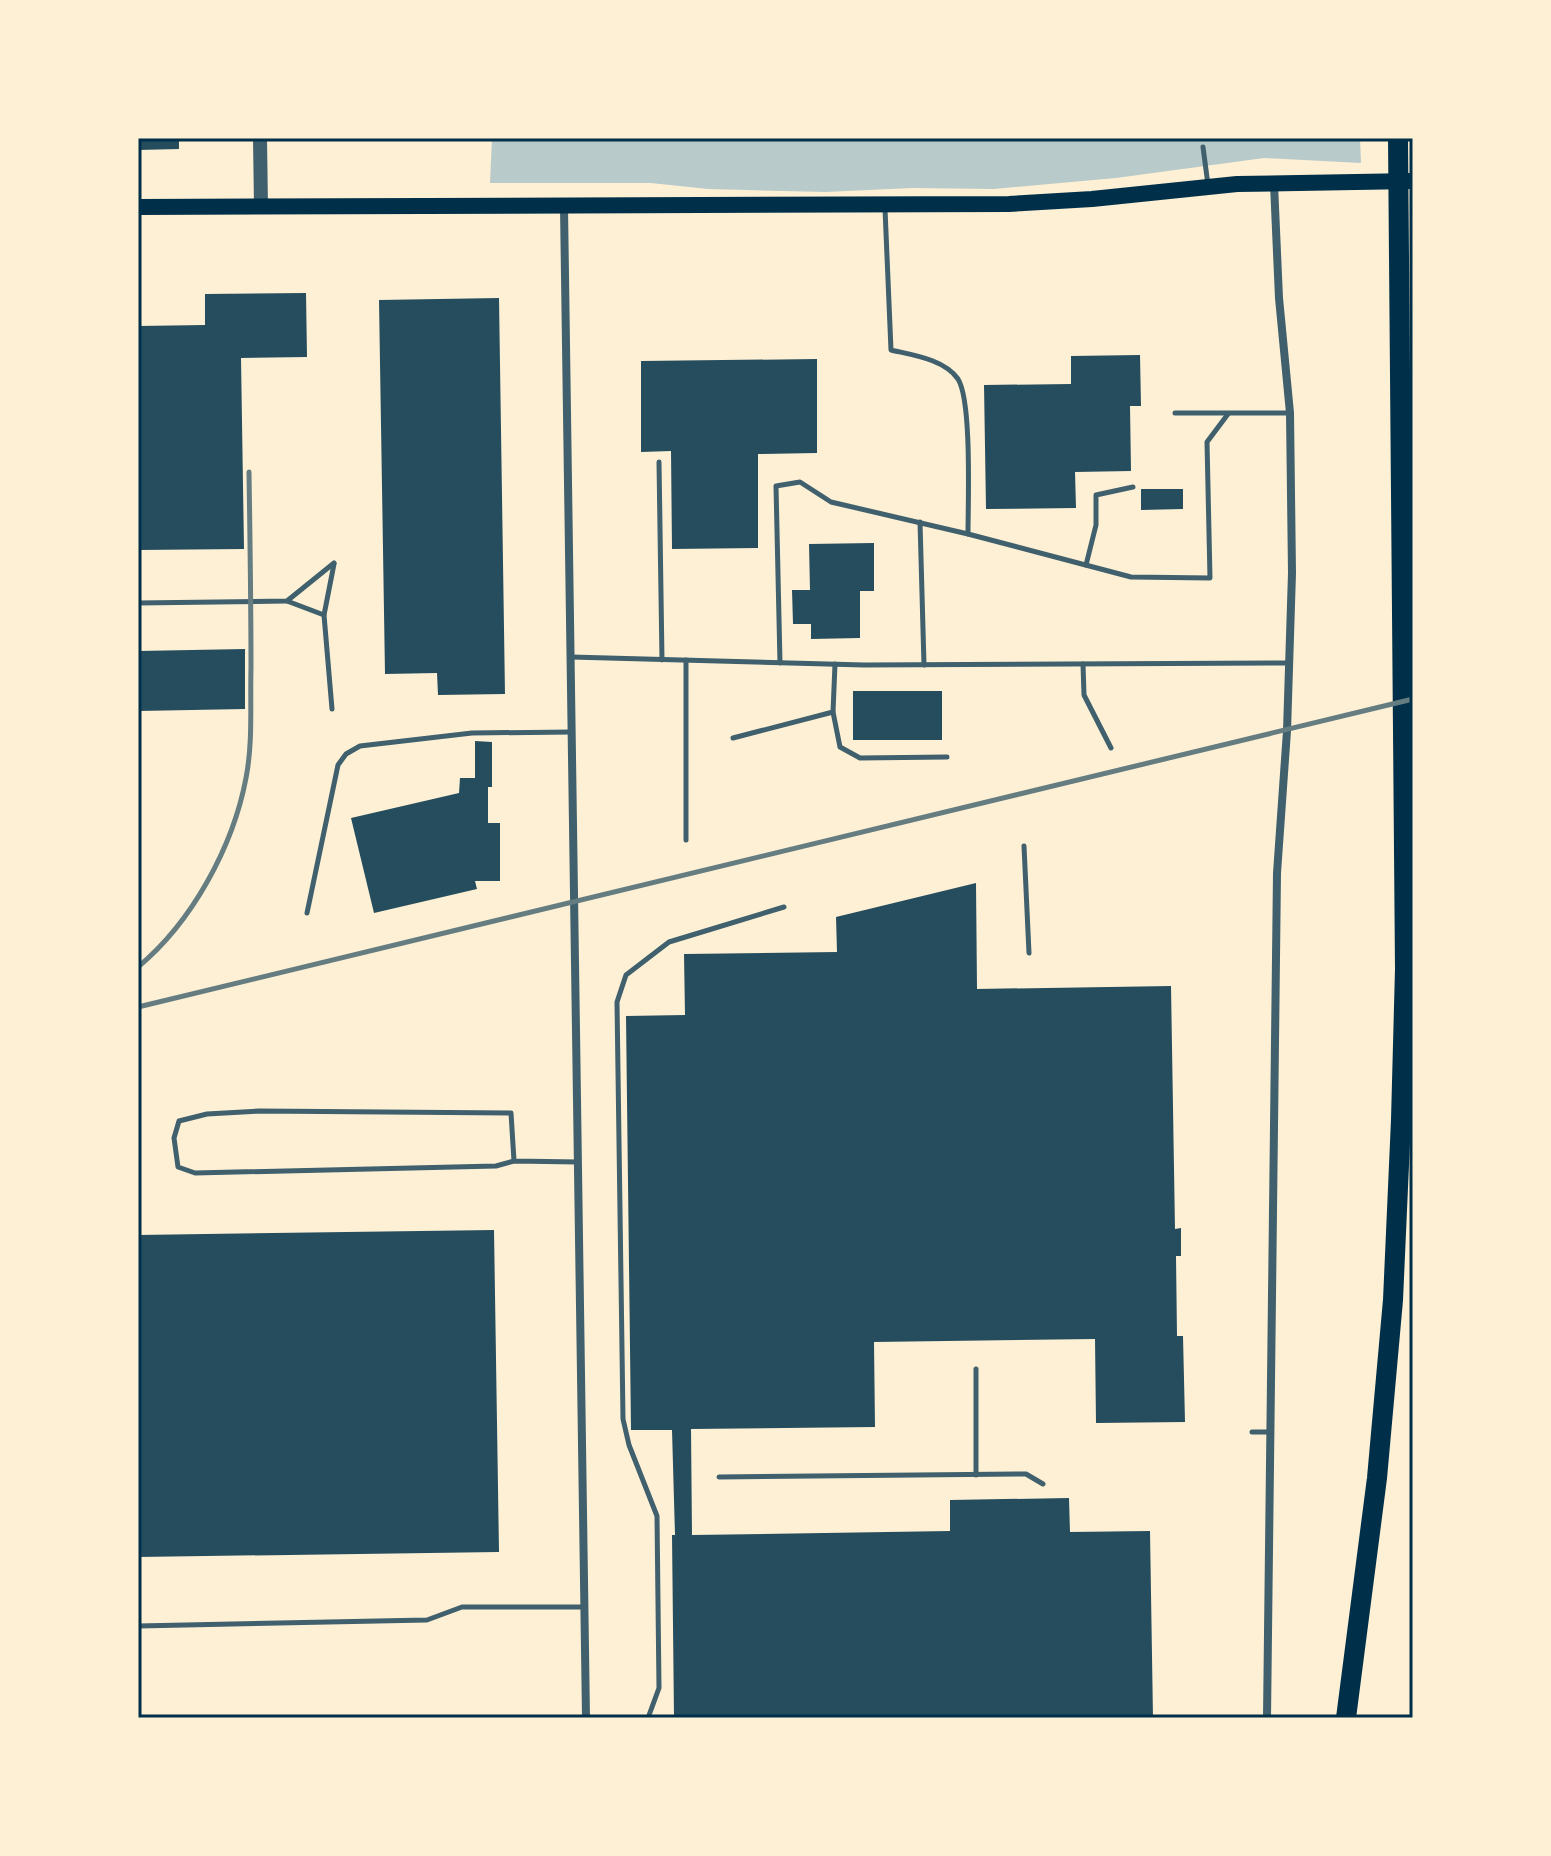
<svg xmlns="http://www.w3.org/2000/svg" width="1551" height="1856" font-family="Signika,sans-serif">
<style>
.green{fill:#b9caca}
.building{fill:#264d5e}
.lines{fill:none;stroke-linecap:round;stroke-linejoin:round}
.service{stroke:#3f606c;stroke-width:5}
.minor{stroke:#3f606c;stroke-width:8}
.tertiary{stroke:#3f606c;stroke-width:14}
.secondary{stroke:#003049;stroke-width:16}
.motorway{stroke:#003049;stroke-width:20}
.rail{stroke:#657d81;stroke-width:5}
.neatline{fill:none;stroke:#003049;stroke-width:3}
</style>
<rect width="100%" height="100%" fill="#fdf0d5"/>
<path class="green" d="M492 138H1360L1361 163 1264 158 1116 178 994 189 912 188 825 192 708 189 651 183H490Z"/>
<g class="building">
<path d="M138 138H179V149L138 150Z"/>
<path d="M306 293 307 357 241 358 244 549 138 550V326L205 325V294Z"/>
<path d="M499 298 505 694 438 695 437 673 385 674 379 300Z"/>
<path d="M1140 355 1141 406H1130L1131 471 1075 472 1076 508 986 509 984 385 1071 384V356Z"/>
<path d="M817 359V453L758 454V548L672 549 671 451 641 452V361Z"/>
<path d="M1141 489H1183V509L1141 510Z"/>
<path d="M874 543V591H860V638L811 639V624H793L792 590H810L809 544Z"/>
<path d="M245 649V709L138 711V651Z"/>
<rect x="853" y="691" width="89" height="49"/>
<path d="M475 741 492 742V787H488V823H500V881H475L477 889 374 913 351 818 459 793 460 778H475Z"/>
<path d="M976 883 977 989 1171 986 1175 1229 1181 1228V1256H1176L1177 1336H1183L1185 1422 1096 1423 1095 1339 874 1342 875 1427 691 1429 692 1535 950 1531V1500L1069 1498 1070 1532 1150 1531 1153 1718H674L672 1535H675L672 1430H631L626 1016 685 1015 684 954 837 952 836 917Z"/>
<path d="M494 1230 499 1552 138 1557V1235Z"/>
</g>
<g class="lines">
<g class="service">
<path d="M1203 147 1208 185"/>
<path d="M885 209 891 350C912 355 944 359 958 379 972 401 968 503 968 534L1131 577 1210 578 1207 442 1228 414"/>
<path d="M1175 413H1290"/>
<path d="M659 462 662 660"/>
<path d="M920 522 924 665"/>
<path d="M1086 565 1096 525V495L1133 487"/>
<path d="M287 601 324 615 334 564"/>
<path d="M138 603 287 601 334 563"/>
<path d="M324 615 332 709"/>
<path d="M571 657 864 665 1290 663"/>
<path d="M686 660V840"/>
<path d="M780 663 776 486 800 482 831 502 968 534"/>
<path d="M1083 664 1084 695 1111 748"/>
<path d="M833 712 840 747 860 758 947 757"/>
<path d="M733 738 833 712 835 664"/>
<path d="M1024 846 1029 953"/>
<path d="M307 913 338 765 346 754 360 746 472 733 572 732"/>
<path d="M514 1161 496 1166 195 1173 178 1167 174 1138 179 1121 207 1114 259 1111 511 1113 514 1161 578 1162"/>
<path d="M1252 1432H1271"/>
<path d="M976 1475V1369"/>
<path d="M719 1477 1026 1474 1043 1484"/>
<path d="M138 1626 427 1620 462 1607H584"/>
<path d="M648 1718 659 1688 657 1516 629 1445 623 1419 617 1002 626 975 669 942 784 907"/>
</g>
<g class="minor">
<path d="M564 207 586 1718"/>
<path d="M1267 1718 1277 873 1287 731 1292 573 1290 413 1279 298 1274 184"/>
</g>
<path class="tertiary" d="M260 138 261 207"/>
<path class="secondary" d="M138 207 1009 204 1092 199 1237 184 1413 181"/>
<path class="motorway" d="M1346 1718 1377 1478 1393 1300 1401 1120 1405 969 1398 138"/>
<g class="rail">
<path d="M138 967C192 922 233 847 246 778 253 742 250 705 251 668 251 603 250 537 249 472"/>
<path d="M138 1007 1413 699"/>
</g>
</g>
<rect width="1551" height="1856" fill="none" stroke="#fdf0d5" stroke-width="280"/>
<rect x="140" y="140" width="1271" height="1576" class="neatline"/>
</svg>
